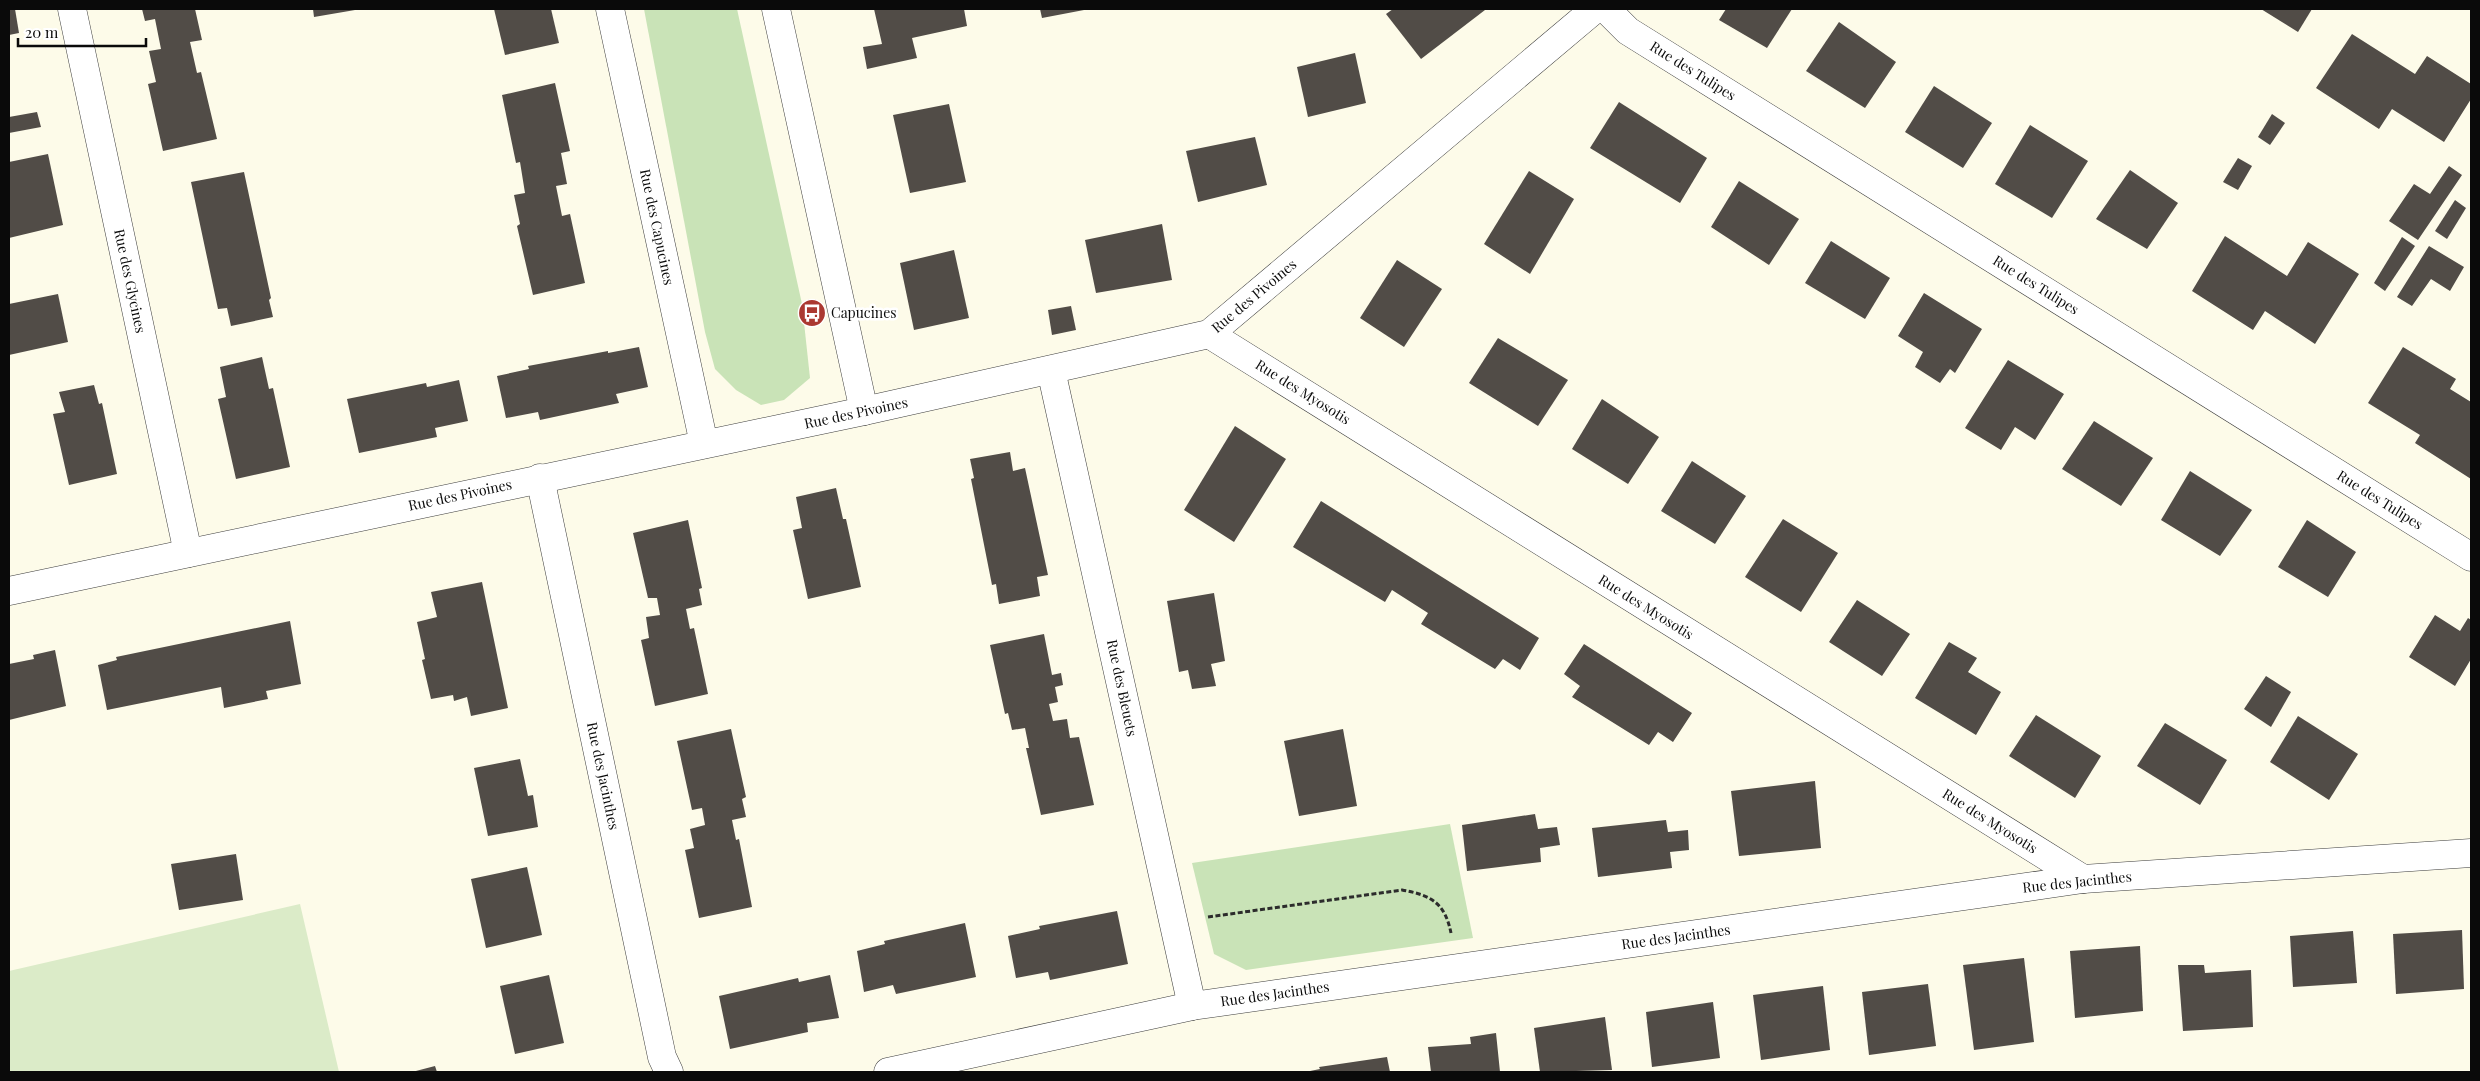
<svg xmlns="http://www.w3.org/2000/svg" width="2480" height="1081" font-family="'Playfair Display',serif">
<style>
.green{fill:#c9e3b7}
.pitch{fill:#dbebc8}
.building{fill:#514c47}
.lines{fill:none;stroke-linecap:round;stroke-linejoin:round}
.minor-casing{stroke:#3d3d3d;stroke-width:29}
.path{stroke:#2c2c2c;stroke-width:3;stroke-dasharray:5 2.5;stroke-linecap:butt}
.minor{stroke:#fff;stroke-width:28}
.labels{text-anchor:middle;stroke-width:5;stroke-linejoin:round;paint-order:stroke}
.street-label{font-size:14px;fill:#0a0a0a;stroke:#fff}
.poi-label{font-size:14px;fill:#0a0a0a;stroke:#fff;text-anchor:start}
</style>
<rect width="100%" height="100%" fill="#fdfbe9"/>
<g class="green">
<path d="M644 9H737L802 304 810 378 784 400 761 405 736 390 715 369 705 332Z"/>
<path d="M1450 824 1473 938 1246 970 1214 954 1192 863Z"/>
</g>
<path class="pitch" d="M300 904 339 1072H9V971Z"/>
<g class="building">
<path d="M9 9H15L19 33 9 35Z"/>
<path d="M142 9H195L202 40 190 42 197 73 201 72 217 139 163 151 148 84 156 82 149 51 161 49 155 19 145 21Z"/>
<path d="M313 9H355V10L314 17Z"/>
<path d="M494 9H551L559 43 505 55Z"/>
<path d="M874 9H964L967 26 912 38 917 58 867 69 863 47 882 44Z"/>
<path d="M1040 9H1084V10L1042 18Z"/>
<path d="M1393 9H1485V10L1421 59 1386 14Z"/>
<path d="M1726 9H1792L1767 48 1719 20Z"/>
<path d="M2261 9H2312L2298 32Z"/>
<path d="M1839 22 1896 62 1865 108 1806 71Z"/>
<path d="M2352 34 2415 74 2427 56 2471 84V99L2444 142 2392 109 2379 129 2316 88Z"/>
<path d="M1355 53 1366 103 1308 117 1297 67Z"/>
<path d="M555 83 570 151 561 153 567 184 556 186 562 216 570 214 585 283 533 295 517 226 520 224 514 195 525 193 520 162 516 163 502 95Z"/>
<path d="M1934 86 1992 123 1963 168 1905 132Z"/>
<path d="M1619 102 1707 158 1680 203 1590 148Z"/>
<path d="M949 104 966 182 910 193 893 115Z"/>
<path d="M37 112 41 127 9 133V117Z"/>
<path d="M2272 114 2285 123 2270 145 2258 137Z"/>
<path d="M2030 125 2088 161 2052 218 1995 184Z"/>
<path d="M1255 137 1267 185 1198 202 1186 151Z"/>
<path d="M48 154 63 225 9 238V162Z"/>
<path d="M2238 158 2252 166 2238 190 2223 182Z"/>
<path d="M2449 166 2462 175 2418 240 2389 221 2414 184 2430 194Z"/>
<path d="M2130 170 2178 203 2147 249 2096 219Z"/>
<path d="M1529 171 1574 199 1530 274 1484 244Z"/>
<path d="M244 172 271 298 269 300 273 317 231 326 227 308 218 309 191 182Z"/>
<path d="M1739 181 1799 219 1769 265 1711 227Z"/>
<path d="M2455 200 2466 208 2447 239 2435 231Z"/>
<path d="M1162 224 1172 280 1096 293 1085 240Z"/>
<path d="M2225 236 2287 276 2308 242 2359 274 2315 344 2265 311 2253 330 2192 291Z"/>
<path d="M2402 237 2415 246 2385 291 2374 283Z"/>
<path d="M1831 241 1890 278 1865 319 1805 283Z"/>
<path d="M2429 246 2464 267 2450 291 2431 279 2412 306 2397 297Z"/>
<path d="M954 250 969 318 914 330 900 263Z"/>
<path d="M1397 260 1442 289 1404 347 1360 318Z"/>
<path d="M1924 293 1982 329 1955 373 1950 369 1940 383 1915 367 1923 352 1898 336Z"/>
<path d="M58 294 68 342 9 355V304Z"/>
<path d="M1071 306 1076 330 1052 335 1048 310Z"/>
<path d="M1498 338 1568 380 1538 426 1469 383Z"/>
<path d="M639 347 648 387 616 394 619 403 540 420 538 412 506 418 497 376 529 369 528 366 608 351V353Z"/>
<path d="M2403 347 2456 379 2450 389 2471 402V479L2415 443 2420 435 2368 403Z"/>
<path d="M262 357 269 389 273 388 290 467 236 479 218 399 226 397 220 367Z"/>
<path d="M2008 360 2064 394 2035 440 2015 427 2001 450 1965 428Z"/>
<path d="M459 380 468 421 435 428 437 437 359 453 347 399 426 383 427 387Z"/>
<path d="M94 385 99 404 102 403 117 474 69 485 53 414 65 412 59 392Z"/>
<path d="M1602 399 1659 437 1628 484 1572 449Z"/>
<path d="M2094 421 2153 458 2121 506 2062 469Z"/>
<path d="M1235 426 1286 459 1234 542 1184 510Z"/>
<path d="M1010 452 1013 471 1025 468 1048 575 1037 577 1040 596 999 604 996 584 992 585 971 479 974 478 970 459Z"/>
<path d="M1692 461 1746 496 1715 544 1661 511Z"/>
<path d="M2190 471 2252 510 2220 556 2161 520Z"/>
<path d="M836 488 843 519H846L861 587 808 599 793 530 802 528 796 497Z"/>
<path d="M1321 501 1539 638 1520 670 1503 659 1495 669 1421 624 1428 613 1392 590 1385 602 1293 547Z"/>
<path d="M1783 519 1838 553 1801 612 1745 577Z"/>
<path d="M688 520 702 588 699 589 702 605 686 609 690 629 694 628 708 694 655 706 641 640 649 638 646 617 660 615 657 598H648L633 533Z"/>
<path d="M2307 520 2356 552 2328 597 2278 567Z"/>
<path d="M482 582 508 708 471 716 467 697 454 701 453 695 431 699 422 660 425 659 417 622 437 617 431 592Z"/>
<path d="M1214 593 1225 661 1211 664 1216 686 1192 689 1188 670 1179 672 1167 601Z"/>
<path d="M1857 600 1910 634 1882 676 1829 642Z"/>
<path d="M2435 615 2460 631 2468 618 2471 620V659L2455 686 2409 657Z"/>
<path d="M290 621 301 684 266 691 268 699 224 708 221 687 107 710 98 665 117 660 116 657Z"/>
<path d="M1044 634 1052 675 1061 673 1063 685 1055 687 1058 702 1049 704 1053 721 1067 719 1070 738 1079 737 1094 805 1041 815 1026 748H1029L1025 728 1012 730 1008 713 1005 714 990 645Z"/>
<path d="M1949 642 1977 658 1968 672 2001 692 1976 735 1915 698Z"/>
<path d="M1584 644 1692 713 1673 742 1658 732 1649 745 1572 697 1580 686 1564 674Z"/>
<path d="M55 650 66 706 9 720V664L34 659 33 655Z"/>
<path d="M2266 676 2291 692 2271 727 2244 709Z"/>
<path d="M2036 715 2101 756 2075 798 2009 756Z"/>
<path d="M2298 716 2358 754 2329 800 2270 762Z"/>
<path d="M2165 723 2227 760 2200 805 2137 766Z"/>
<path d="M731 729 746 797 742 799 746 817 732 820 736 840 739 839 752 907 699 918 685 850 694 848 690 829 705 825 702 808 692 810 677 741Z"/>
<path d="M1343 729 1357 806 1299 816 1284 741Z"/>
<path d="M520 759 528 796 533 795 538 827 488 836 474 768Z"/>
<path d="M1815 781 1821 848 1739 856 1731 791Z"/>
<path d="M1535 814 1538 829 1557 827 1560 845 1540 848 1541 862 1467 871 1462 825Z"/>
<path d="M1666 820 1668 832 1688 830 1689 850 1670 852 1672 868 1598 877 1592 828Z"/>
<path d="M236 854 243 900 179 910 171 864Z"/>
<path d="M527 867 542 935 486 948 471 879Z"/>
<path d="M1117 911 1128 964 1050 980 1048 972 1016 978 1008 936 1040 929 1039 926Z"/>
<path d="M965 923 976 977 896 994 893 985 864 992 857 951 885 944 884 941Z"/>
<path d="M2462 930 2464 989 2396 994 2393 934Z"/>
<path d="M2353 931 2357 983 2293 987 2290 936Z"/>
<path d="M2140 946 2143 1011 2075 1018 2070 951Z"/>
<path d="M2024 958 2034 1042 1974 1050 1963 965Z"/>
<path d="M2178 965H2204L2205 973 2251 970 2253 1027 2183 1031Z"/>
<path d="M549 975 564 1043 515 1054 500 986Z"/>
<path d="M830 975 839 1018 807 1023 808 1032 730 1049 719 996 798 978 799 982Z"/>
<path d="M1928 984 1936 1046 1869 1055 1862 992Z"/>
<path d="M1823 986 1830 1050 1761 1060 1753 995Z"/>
<path d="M1713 1002 1720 1058 1652 1067 1646 1012Z"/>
<path d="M1605 1017 1612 1070 1540 1072 1534 1028Z"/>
<path d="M1496 1033 1500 1072H1431L1428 1047 1471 1044 1470 1037Z"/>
<path d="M1387 1057 1390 1072H1305L1320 1069 1319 1067Z"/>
<path d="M435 1066 437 1072H412Z"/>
</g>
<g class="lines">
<g class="minor-casing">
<g id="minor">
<path d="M72 9 188 553"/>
<path d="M610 9 704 444"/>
<path d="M776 9 864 411"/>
<path d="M1606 9 1628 31 2471 557"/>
<path d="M1209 334 2083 879"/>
<path d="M1051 370 1192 1006"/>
<path d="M540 478 662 1057 669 1072"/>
<path d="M9 591 864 411 1209 334 1595 9"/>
<path d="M888 1072 1192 1006 2083 879 2471 853"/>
</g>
</g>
<path class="path" d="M1208 917 1402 890C1431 895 1445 903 1451 933"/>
<use href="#minor" class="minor"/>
</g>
<defs>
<g id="bus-disc" transform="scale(1.4375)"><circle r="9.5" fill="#ab3931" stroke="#fff"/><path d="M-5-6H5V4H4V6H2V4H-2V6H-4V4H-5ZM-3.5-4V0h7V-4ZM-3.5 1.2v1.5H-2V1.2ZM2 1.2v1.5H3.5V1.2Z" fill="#fff"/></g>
</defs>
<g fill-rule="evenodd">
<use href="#bus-disc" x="812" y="313"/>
</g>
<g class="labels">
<g class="street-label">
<text transform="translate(1693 71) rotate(32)" y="5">Rue des Tulipes</text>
<text transform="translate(657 227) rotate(78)" y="5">Rue des Capucines</text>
<text transform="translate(130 281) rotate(78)" y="5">Rue des Glycines</text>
<text transform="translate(2036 285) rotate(32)" y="5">Rue des Tulipes</text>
<text transform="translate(1254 296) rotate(-40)" y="5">Rue des Pivoines</text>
<text transform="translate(1303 392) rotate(32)" y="5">Rue des Myosotis</text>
<text transform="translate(856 413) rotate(-12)" y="5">Rue des Pivoines</text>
<text transform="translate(460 495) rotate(-12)" y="5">Rue des Pivoines</text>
<text transform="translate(2380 500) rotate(32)" y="5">Rue des Tulipes</text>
<text transform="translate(1646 607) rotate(32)" y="5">Rue des Myosotis</text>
<text transform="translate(1122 688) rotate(78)" y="5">Rue des Bleuets</text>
<text transform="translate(603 776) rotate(78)" y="5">Rue des Jacinthes</text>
<text transform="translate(1990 821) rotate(32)" y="5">Rue des Myosotis</text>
<text transform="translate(2077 882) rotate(-6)" y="5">Rue des Jacinthes</text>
<text transform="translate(1676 937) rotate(-8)" y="5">Rue des Jacinthes</text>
<text transform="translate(1275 994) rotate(-8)" y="5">Rue des Jacinthes</text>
</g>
<g class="poi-label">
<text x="831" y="318">Capucines</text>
</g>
</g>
<rect width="2480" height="1081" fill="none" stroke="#0a0a0a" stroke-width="20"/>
<path d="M18 38v8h128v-8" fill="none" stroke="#0a0a0a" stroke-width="2.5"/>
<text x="25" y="38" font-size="15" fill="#0a0a0a" stroke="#ffffff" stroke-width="4" paint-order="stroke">20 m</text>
</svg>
